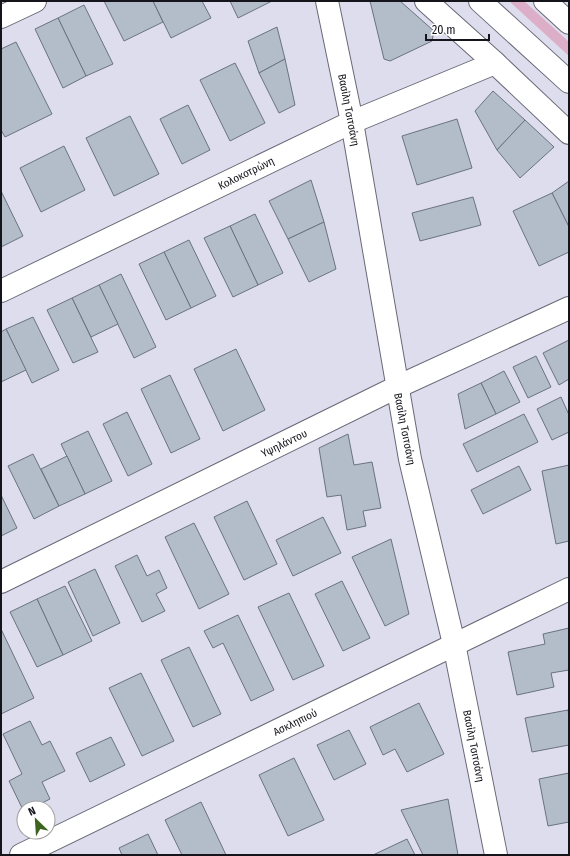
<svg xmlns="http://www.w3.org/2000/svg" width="570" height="856" font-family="'Fira Sans Condensed',sans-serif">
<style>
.green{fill:#dcaec8}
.building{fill:#b3bdca;stroke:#6a737f}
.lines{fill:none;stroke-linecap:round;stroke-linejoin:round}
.minor-casing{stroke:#696977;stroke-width:24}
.major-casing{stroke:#696977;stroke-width:24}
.minor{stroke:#fff;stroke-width:22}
.major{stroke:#fff;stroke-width:22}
.labels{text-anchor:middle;stroke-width:3.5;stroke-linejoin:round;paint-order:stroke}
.street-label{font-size:11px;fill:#14141a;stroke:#fff}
</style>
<rect width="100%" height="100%" fill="#dddded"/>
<path class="green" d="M509 1H524L569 42V56Z"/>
<g class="building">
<path d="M104 1H153L163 22 124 41Z"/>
<path d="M153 1H202L211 18 171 38Z"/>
<path d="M230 1H272L238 18Z"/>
<path d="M370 1H400L434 31 432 41 390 61 384 59Z"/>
<path d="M84 5 113 64 86 76 58 18Z"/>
<path d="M58 18 86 76 63 88 35 29Z"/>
<path d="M277 27 285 59 259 73 248 41Z"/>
<path d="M16 42 52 114 5 137 1 130V49Z"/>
<path d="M285 59 295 105 279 113 259 73Z"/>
<path d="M235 63 265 123 230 141 200 80Z"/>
<path d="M493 91 525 120 497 150 475 111Z"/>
<path d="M188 105 210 150 182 164 160 119Z"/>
<path d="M130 116 159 174 114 196 86 138Z"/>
<path d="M457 119 472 168 417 185 402 136Z"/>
<path d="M525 120 554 147 520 178 497 150Z"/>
<path d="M64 146 85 190 41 212 20 168Z"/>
<path d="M311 180 324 222 288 239 269 201Z"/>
<path d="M569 181V227L552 193Z"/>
<path d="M1 191 23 236 1 247Z"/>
<path d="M552 193 569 227V252L539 266 513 211Z"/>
<path d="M473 197 481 225 420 241 412 213Z"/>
<path d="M255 214 283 273 258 285 230 226Z"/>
<path d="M324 222 336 269 309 282 288 239Z"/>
<path d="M230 226 258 285 233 297 204 238Z"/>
<path d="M189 240 216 296 191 308 164 252Z"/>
<path d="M164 252 191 308 166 320 139 264Z"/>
<path d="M121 274 156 347 134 358 99 285Z"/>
<path d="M99 285 118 324 91 337 72 298Z"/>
<path d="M72 298 98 352 73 363 47 310Z"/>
<path d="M33 317 59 370 32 383 6 329Z"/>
<path d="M6 329 26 370 1 382V332Z"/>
<path d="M569 340V379L559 385 543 353Z"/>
<path d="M236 349 265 410 223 431 194 369Z"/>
<path d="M536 356 551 387 528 398 513 367Z"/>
<path d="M504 371 520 402 496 414 481 383Z"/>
<path d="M170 375 200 439 171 453 141 389Z"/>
<path d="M481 383 496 414 465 429 458 394Z"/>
<path d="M561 397 569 415V432L552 440 537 409Z"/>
<path d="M127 412 152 464 128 476 103 424Z"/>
<path d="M524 414 538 442 477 472 463 444Z"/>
<path d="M88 431 112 481 85 494 61 444Z"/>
<path d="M348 434 354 465 372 462 381 508 363 511 366 526 347 530 341 495 327 497 319 448Z"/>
<path d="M33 454 59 506 34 519 8 466Z"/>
<path d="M67 456 85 494 59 506 41 469Z"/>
<path d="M569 465V541L556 544 542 471Z"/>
<path d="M519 466 531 490 483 514 471 490Z"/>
<path d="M1 495 17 528 1 536Z"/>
<path d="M247 501 277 564 244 580 214 517Z"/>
<path d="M323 517 341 553 293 576 276 540Z"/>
<path d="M194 523 229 594 199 609 165 537Z"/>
<path d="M391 539 409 614 385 626 352 557Z"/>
<path d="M137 555 147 576 159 570 167 588 156 594 165 611 142 622 115 566Z"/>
<path d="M95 569 120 623 93 636 68 582Z"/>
<path d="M342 581 370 638 343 651 315 594Z"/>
<path d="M65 586 92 641 63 655 37 599Z"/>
<path d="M289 593 324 666 293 680 258 607Z"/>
<path d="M37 599 63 655 37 667 10 612Z"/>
<path d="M238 615 274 690 251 701 223 643 213 648 204 631Z"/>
<path d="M569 628V670L551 673 554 687 517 695 508 652 545 644 543 634Z"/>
<path d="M1 629 34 698 1 714Z"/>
<path d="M189 647 221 714 193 727 161 660Z"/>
<path d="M141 673 174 741 142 756 109 688Z"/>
<path d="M419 703 444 754 407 772 395 749 383 755 370 727Z"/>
<path d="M568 710 569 717V745L532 752 525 718Z"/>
<path d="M30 721 42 745 50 741 65 771 42 782 50 799 32 808H24V812L9 781 22 774 3 734Z"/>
<path d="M349 730 366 764 334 780 317 745Z"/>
<path d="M111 737 125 765 90 782 76 753Z"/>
<path d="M294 758 324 820 288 836 259 775Z"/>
<path d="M569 773V822L548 826 539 779Z"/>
<path d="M448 799 458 855H423L401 810Z"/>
<path d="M201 802 226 855H182L165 820Z"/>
<path d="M148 834 158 855H122L119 848Z"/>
<path d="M407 839 415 855H373Z"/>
</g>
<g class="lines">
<g class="minor-casing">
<g id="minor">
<path d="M327 1 352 122 410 459 454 644 496 855"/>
<path d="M426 1 495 63 569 133"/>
<path d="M1 17 35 1"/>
<path d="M1 291 352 122 495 63"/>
<path d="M1 582 397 387 569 308"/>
<path d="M21 855 569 589"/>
</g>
</g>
<g class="major-casing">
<g id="major">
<path d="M480 1 569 82"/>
<path d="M545 1 569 23"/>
</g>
</g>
<use href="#minor" class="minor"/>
<use href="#major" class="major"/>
</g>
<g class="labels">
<g class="street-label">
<text transform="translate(349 110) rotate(79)" y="4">Βασίλη Τσιτσάνη</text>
<text transform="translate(246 173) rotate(-26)" y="4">Κολοκοτρώνη</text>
<text transform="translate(405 429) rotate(79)" y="4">Βασίλη Τσιτσάνη</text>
<text transform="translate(284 443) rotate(-26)" y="4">Υψηλάντου</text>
<text transform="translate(295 722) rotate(-26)" y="4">Ασκληπιού</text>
<text transform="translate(474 746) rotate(79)" y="4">Βασίλη Τσιτσάνη</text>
</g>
</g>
<rect width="570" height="856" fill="none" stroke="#14141a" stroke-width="4"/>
<g transform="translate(36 820) rotate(335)"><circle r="19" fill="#ffffff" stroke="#a1a1a3"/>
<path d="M0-3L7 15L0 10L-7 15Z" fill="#3d641e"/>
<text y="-6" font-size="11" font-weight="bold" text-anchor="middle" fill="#14141a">N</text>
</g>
<path d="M426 34v6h63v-6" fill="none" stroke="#14141a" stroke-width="2"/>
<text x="432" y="34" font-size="12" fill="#14141a" stroke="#ffffff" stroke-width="3" paint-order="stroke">20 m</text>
</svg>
